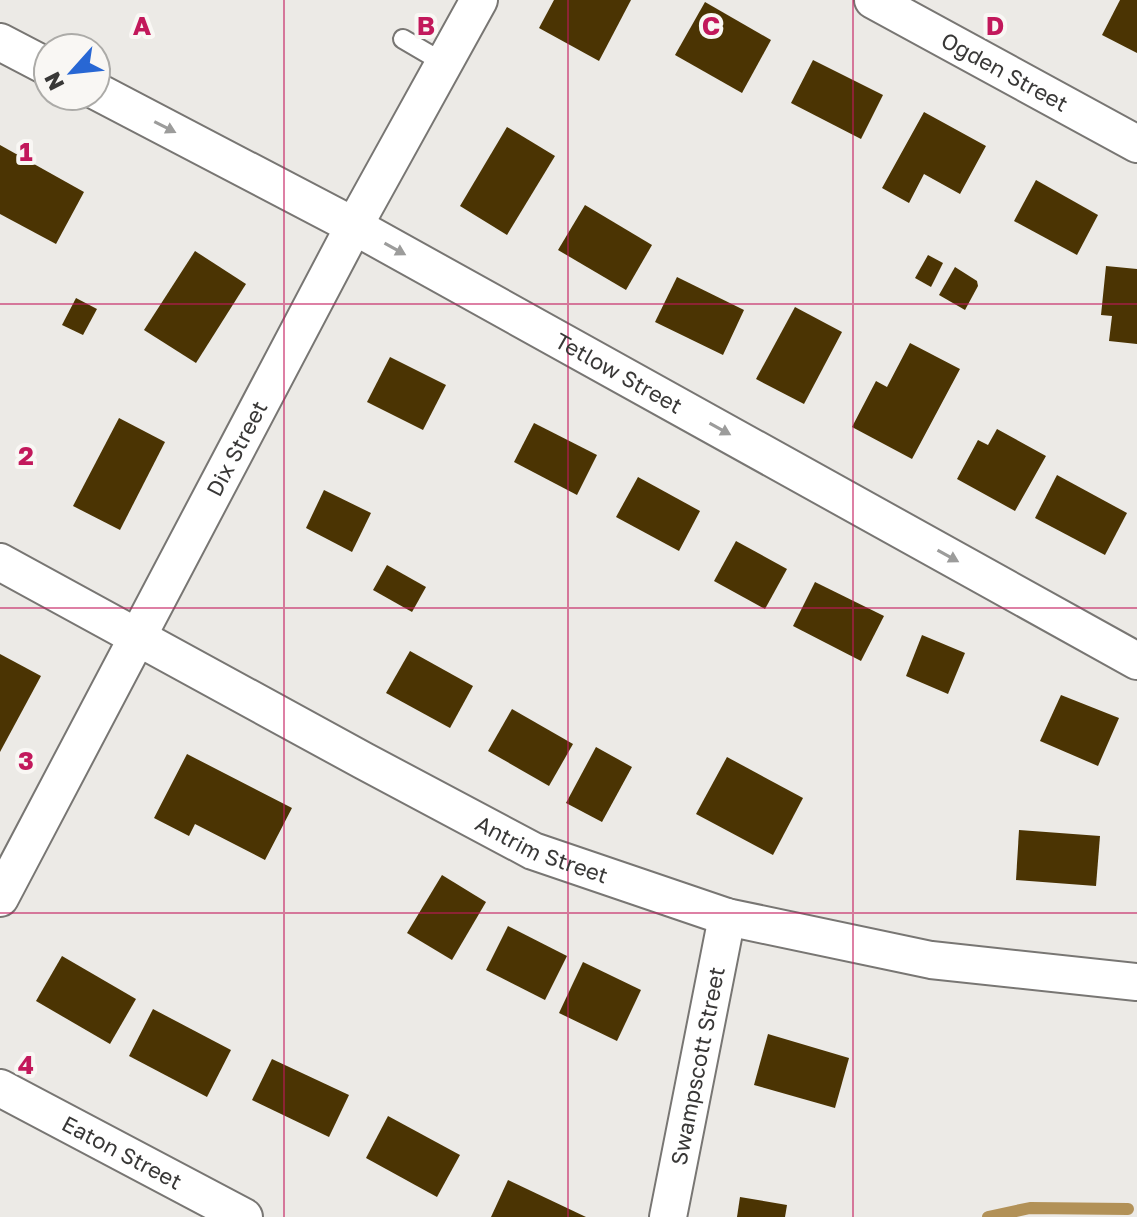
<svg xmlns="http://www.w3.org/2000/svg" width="1137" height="1217" font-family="'Golos Text',sans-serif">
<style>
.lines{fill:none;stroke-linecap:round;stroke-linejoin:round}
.stream{stroke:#b29157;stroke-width:12}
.building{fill:#4b3403}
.lane-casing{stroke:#787673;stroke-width:22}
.street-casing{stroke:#787673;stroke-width:40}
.lane{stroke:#fff;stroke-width:18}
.street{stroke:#fff;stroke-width:36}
.oneway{fill:#9c9c9b}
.grid{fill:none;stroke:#c2185b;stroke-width:2;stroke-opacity:0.55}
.labels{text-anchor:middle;stroke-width:8;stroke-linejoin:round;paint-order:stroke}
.street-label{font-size:22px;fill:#393837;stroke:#f9f7f4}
.grid-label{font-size:26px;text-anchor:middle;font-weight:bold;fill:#c2185b;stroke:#f9f7f4;stroke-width:8;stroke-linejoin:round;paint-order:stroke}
</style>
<rect width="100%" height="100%" fill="#eceae6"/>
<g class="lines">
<path class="stream" d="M988 1217 1030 1208 1128 1209"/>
</g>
<g class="building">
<path d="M554 0H631L599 61 539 28Z"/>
<path d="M1120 0H1137V53L1102 35Z"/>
<path d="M705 2 771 40 742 93 675 55Z"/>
<path d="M813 60 883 95 861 139 791 103Z"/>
<path d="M924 112 986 146 960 194 924 174 909 203 882 188Z"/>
<path d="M507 127 555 156 507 235 460 206Z"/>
<path d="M0 145 84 192 56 244 0 214Z"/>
<path d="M1036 180 1098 215 1077 255 1014 221Z"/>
<path d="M585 205 652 245 626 290 558 250Z"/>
<path d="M195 251 246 284 196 363 144 330Z"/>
<path d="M928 255 943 263 931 287 915 278Z"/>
<path d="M1106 266 1137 269V344L1109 341 1112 316 1101 315Z"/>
<path d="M955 267 977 281 978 286 965 310 939 295Z"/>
<path d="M677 277 744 310 723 355 655 322Z"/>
<path d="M76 298 97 309 83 335 62 325Z"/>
<path d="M795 307 842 332 804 404 756 379Z"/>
<path d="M910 343 960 369 912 459 852 427 876 381 887 387Z"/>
<path d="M390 357 446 385 423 430 367 402Z"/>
<path d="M119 418 165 442 120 530 73 506Z"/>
<path d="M534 423 597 455 577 495 514 462Z"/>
<path d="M997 429 1046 456 1015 511 957 479 978 440 988 445Z"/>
<path d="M1057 475 1127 513 1105 555 1035 518Z"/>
<path d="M638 477 700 511 679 551 616 517Z"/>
<path d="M324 490 371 513 352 552 306 528Z"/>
<path d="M736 541 787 569 765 609 714 581Z"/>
<path d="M387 565 426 587 412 612 373 590Z"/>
<path d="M815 582 884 616 861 661 793 626Z"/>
<path d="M922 635 965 653 948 694 906 676Z"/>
<path d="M410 651 473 686 450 728 386 693Z"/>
<path d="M0 654 41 676 0 752Z"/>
<path d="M1061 695 1119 718 1098 766 1040 741Z"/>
<path d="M512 709 573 744 549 786 488 751Z"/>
<path d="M596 747 632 767 602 822 566 803Z"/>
<path d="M187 754 292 808 265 860 195 824 189 836 154 818Z"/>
<path d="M727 757 803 798 773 855 696 814Z"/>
<path d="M1019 830 1100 836 1096 886 1016 880Z"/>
<path d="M442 875 486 902 452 960 407 933Z"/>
<path d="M508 926 567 956 545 1000 486 970Z"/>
<path d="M62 956 136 999 110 1044 36 1001Z"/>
<path d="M583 962 641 990 617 1041 559 1013Z"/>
<path d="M153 1009 231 1050 207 1097 129 1056Z"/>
<path d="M768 1034 849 1058 835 1108 754 1085Z"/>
<path d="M272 1059 349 1095 329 1137 252 1100Z"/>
<path d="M388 1116 460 1155 437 1197 366 1158Z"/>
<path d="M508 1180 586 1217H491Z"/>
<path d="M740 1197 787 1205 785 1217H737Z"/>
</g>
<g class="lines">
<g class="lane-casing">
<path id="lane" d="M403 39 444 63"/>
</g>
<g class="street-casing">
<g id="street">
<path id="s1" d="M873 0 1137 144"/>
<path d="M0 42 48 67"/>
<path id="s2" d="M96 91 354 226 1137 661"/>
<path id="s3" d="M0 562 364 761 533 851 727 917 931 960 1137 982"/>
<path id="s4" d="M0 898 354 226 479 0"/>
<path id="s5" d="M0 1088 244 1217"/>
<path id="s6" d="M668 1217 727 917"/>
</g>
</g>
<use href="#lane" class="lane"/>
<use href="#street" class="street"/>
</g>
<defs><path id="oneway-solid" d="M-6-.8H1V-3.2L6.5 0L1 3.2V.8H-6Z" transform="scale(2)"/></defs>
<g class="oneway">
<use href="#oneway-solid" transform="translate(165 127) rotate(27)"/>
<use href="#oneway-solid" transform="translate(395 249) rotate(29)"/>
<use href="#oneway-solid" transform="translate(720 429) rotate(29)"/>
<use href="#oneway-solid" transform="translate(948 556) rotate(29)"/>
</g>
<path class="grid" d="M284 0V1217M568 0V1217M853 0V1217M0 304H1137M0 608H1137M0 913H1137"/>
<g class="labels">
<g class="street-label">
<text dy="8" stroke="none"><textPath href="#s1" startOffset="150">Ogden Street</textPath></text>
<text dy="8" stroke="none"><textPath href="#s2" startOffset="594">Tetlow Street</textPath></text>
<text dy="8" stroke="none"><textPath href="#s4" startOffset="508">Dix Street</textPath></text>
<text dy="8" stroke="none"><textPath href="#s3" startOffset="614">Antrim Street</textPath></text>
<text dy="8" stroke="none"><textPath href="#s6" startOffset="154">Swampscott Street</textPath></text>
<text dy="8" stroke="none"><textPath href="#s5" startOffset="138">Eaton Street</textPath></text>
</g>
</g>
<g class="grid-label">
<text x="142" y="35">A</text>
<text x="426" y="35">B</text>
<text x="711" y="35">C</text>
<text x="995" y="35">D</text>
<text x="26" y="161">1</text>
<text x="26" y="465">2</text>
<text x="26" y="770">3</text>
<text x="26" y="1074">4</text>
</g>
<g transform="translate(72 72) rotate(243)"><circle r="38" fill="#f9f7f4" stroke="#acaba8" stroke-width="2"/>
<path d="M0-6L14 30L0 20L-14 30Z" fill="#2867d4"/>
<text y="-12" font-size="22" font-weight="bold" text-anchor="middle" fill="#393837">N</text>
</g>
</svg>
